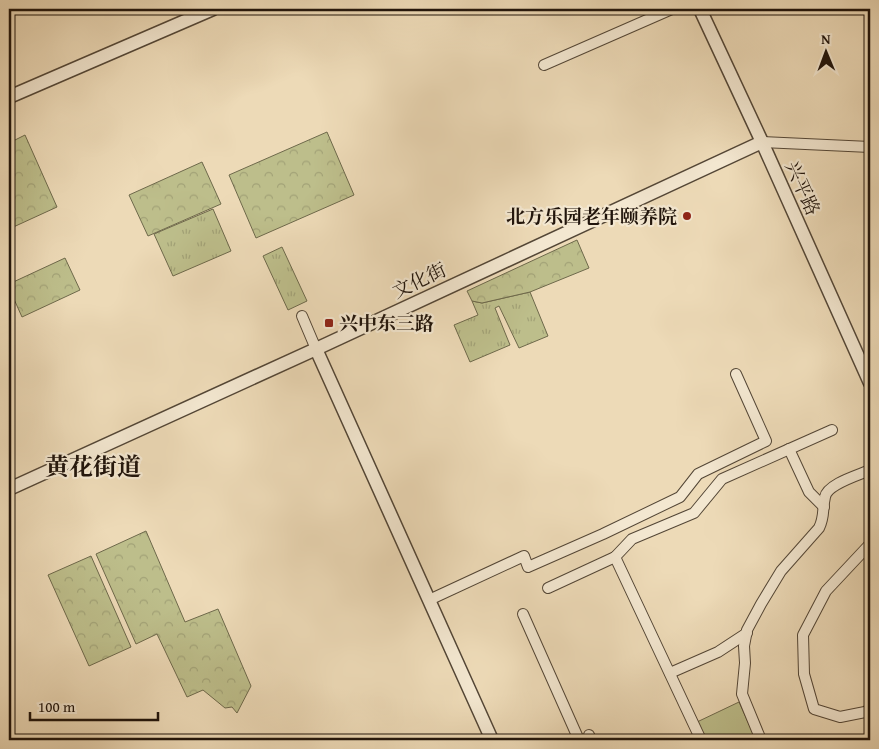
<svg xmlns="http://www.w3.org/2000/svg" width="879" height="749" font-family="'Gentium Book Plus','Noto Serif SC',serif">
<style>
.grass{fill:url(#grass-tufts);stroke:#6e694b}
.forest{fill:url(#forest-crowns);stroke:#6e694b}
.park{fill:#bdbe8b;stroke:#6e694b}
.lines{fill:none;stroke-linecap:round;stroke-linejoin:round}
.minor-casing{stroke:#534636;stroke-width:12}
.tertiary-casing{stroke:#534636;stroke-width:15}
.minor{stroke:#f3e7d0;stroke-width:10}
.tertiary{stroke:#f3e7d0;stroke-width:12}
.poi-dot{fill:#8f2418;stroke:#f3e7d0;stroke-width:2}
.labels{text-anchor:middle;stroke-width:4.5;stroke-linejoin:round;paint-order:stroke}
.street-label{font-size:19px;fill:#20140b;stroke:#f3e7d0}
.poi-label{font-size:19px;font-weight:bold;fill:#20140b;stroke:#f3e7d0;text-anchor:end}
.district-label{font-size:24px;font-weight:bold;fill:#20140b;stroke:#f3e7d0}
</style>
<defs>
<pattern id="grass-tufts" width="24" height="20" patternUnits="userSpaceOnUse" patternTransform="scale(1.25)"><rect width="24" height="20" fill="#bdbe8b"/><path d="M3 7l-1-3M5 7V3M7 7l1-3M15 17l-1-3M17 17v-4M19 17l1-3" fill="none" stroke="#a2a277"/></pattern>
<pattern id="forest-crowns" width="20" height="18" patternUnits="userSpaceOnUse" patternTransform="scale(1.25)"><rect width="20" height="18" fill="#bdbe8b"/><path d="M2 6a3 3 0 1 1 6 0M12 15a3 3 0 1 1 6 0" fill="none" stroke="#a2a277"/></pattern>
</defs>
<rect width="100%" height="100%" fill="#eddab7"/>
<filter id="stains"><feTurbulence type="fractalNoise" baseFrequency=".004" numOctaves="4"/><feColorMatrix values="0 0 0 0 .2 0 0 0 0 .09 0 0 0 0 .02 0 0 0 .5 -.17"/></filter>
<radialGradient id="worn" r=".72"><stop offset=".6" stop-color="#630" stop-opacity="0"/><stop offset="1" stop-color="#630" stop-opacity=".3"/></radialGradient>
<g class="grass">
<path d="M213 209 231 251 173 276 154 234Z"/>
<path d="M282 247 307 301 288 310 263 256Z"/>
<path d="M530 292 548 336 519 348 499 306 495 308 510 345 470 362 454 325 478 315 472 301 482 303Z"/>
</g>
<g class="forest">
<path d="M327 132 354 195 256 238 229 175Z"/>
<path d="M25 135 57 207 9 229V143Z"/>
<path d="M202 162 221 204 148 236 129 195Z"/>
<path d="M577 240 589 268 530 292 482 303 472 301 467 291Z"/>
<path d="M65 258 80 290 22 317 9 288V284Z"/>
<path d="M146 531 185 622 218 609 251 686 237 713 232 707 225 708 203 690 187 697 157 634 136 644 96 554Z"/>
<path d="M91 556 131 647 89 666 48 575Z"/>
</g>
<path class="park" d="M739 702 756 740H706L697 722Z"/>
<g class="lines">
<g class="minor-casing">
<g id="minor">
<path d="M544 65 672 9"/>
<path d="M762 142 870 147"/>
<path d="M302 316 316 349"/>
<path d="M789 449 809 492 824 507"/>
<path d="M870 544 826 591 803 635 804 674 814 709 840 717 865 712 870 709"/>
<path d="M615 557 632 539 694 513 722 479 832 430"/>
<path d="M548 588 615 557 701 740"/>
<path d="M429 600 524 556 528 567 603 534 680 497 698 474 766 441 736 374"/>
<path d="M523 614 579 740"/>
<path d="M670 673 718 652 747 633"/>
<path d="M589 735 591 740"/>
<path d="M761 740 742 694 745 663 744 646 747 630 761 604 781 571 819 528C825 516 822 509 825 497 827 484 859 475 870 470"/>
</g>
</g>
<g class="tertiary-casing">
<g id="tertiary">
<path d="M700 9 762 142 870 383"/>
<path d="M9 97 213 9"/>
<path d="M316 349 492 740"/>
<path d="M9 489 316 349 762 142"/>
</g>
</g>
<use href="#minor" class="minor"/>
<use href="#tertiary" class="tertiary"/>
</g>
<g class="poi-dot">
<circle cx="687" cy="216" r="5"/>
<rect x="324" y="318" width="10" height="10" rx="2.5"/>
</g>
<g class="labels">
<g class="street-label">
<text transform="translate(803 188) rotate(66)" y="7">兴平路</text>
<text transform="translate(419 280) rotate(-25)" y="7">文化街</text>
</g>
<g class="poi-label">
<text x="677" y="223">北方乐园老年颐养院</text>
<text x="339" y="330" text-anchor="start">兴中东三路</text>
</g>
<g class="district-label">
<text x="93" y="475">黄花街道</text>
</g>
</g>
<rect width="879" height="749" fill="none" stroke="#eddab7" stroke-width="30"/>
<rect x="10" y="10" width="859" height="729" fill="none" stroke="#20140b" stroke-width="2.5"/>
<rect x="15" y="15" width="849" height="719" fill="none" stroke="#20140b"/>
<g transform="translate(826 52) rotate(359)" stroke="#f3e7d0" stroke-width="4" paint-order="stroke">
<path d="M0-4L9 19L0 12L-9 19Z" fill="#20140b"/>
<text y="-8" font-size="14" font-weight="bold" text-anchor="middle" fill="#20140b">N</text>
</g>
<path d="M30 712v8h128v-8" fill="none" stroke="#20140b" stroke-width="2.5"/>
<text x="38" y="712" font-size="15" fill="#20140b" stroke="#f3e7d0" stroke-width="4" paint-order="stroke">100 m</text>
<rect width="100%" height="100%" filter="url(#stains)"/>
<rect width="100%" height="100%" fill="url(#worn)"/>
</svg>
